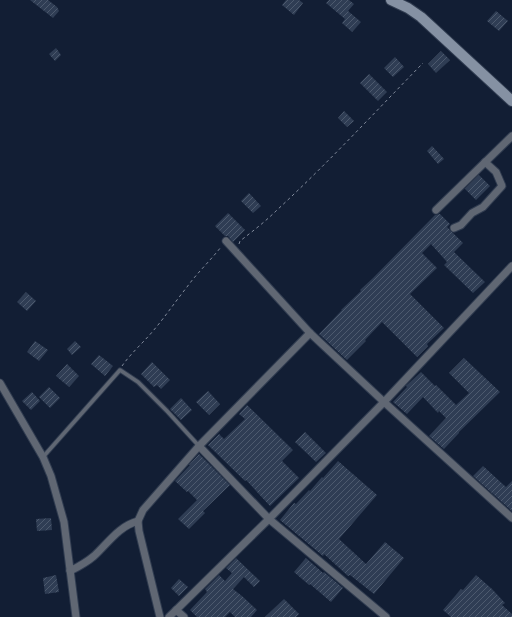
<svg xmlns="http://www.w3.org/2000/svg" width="512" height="617" font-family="Rubik,sans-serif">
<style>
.building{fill:url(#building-hatch)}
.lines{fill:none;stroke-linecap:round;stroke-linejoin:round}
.lane-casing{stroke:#303c50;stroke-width:5.5}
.street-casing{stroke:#303c50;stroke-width:9}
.secondary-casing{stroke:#303c50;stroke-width:12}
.path{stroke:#828b9c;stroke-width:1;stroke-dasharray:3 3;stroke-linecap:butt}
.lane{stroke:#606773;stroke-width:3.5}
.street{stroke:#606773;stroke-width:7}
.secondary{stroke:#8591a3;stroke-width:10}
</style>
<defs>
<pattern id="building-hatch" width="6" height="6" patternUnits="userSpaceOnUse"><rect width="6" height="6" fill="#2f3d54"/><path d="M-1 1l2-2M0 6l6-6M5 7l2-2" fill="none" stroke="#4d5a6e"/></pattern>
</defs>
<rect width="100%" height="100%" fill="#121e34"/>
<g class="building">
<path d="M30 0H48L57 7 59 11 53 18Z"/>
<path d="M286 0H299L303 3 294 15 282 5Z"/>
<path d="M329 0H349L354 4 348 11 361 22 352 32 342 23 345 19 326 3Z"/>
<path d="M496 11 508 21 499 31 487 21Z"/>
<path d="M56 48 61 55 55 61 49 54Z"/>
<path d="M441 51 450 60 436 73 428 64Z"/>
<path d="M395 57 404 67 393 77 384 68Z"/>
<path d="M369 74 387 92 378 101 360 83Z"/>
<path d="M344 111 354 121 347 127 338 118Z"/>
<path d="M432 146 444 159 438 164 427 151Z"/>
<path d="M479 175 490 186 476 200 465 189Z"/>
<path d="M249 193 261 206 253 213 241 201Z"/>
<path d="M228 213 245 230 233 242 228 236H225L215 226Z"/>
<path d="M440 214 450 224 447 227 463 243 454 252 485 282 473 293 444 265 447 262 431 244 422 253 437 268 410 294 444 328 427 344 428 346 417 357 382 322 365 340 366 341 347 360 319 334 342 310H341L361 291 360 290 373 278 435 215Z"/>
<path d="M26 292 36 301 27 311 17 302Z"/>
<path d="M35 341 48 350 39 361 27 352Z"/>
<path d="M75 341 81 347 72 355 67 349Z"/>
<path d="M99 355 113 366 105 376 91 364Z"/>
<path d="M464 358 500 392 459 432V433L444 449 429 436 446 418 439 411 438 413 423 397 407 414 393 402 407 387 406 386 421 372 435 386 436 385 456 405 469 393 449 373Z"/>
<path d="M152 362 170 380 161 389 157 385 154 387 141 374Z"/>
<path d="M67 364 79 376 69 387 56 376Z"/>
<path d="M49 387 60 398 50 408 39 397Z"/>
<path d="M208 391 220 404 209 415 196 402Z"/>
<path d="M32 392 40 401 31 410 22 401Z"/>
<path d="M181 398 192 410 181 420 170 409Z"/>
<path d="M247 405 293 450 282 461 299 478 270 506 246 480 245 481 208 445 219 434 224 439 245 419 239 414Z"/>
<path d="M305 432 326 453 316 462 295 442Z"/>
<path d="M199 454 230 485 203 511 205 513 189 529 178 519 197 500 188 491 187 492 175 481 190 465H189Z"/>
<path d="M338 461 377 495 339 539 366 564 385 542 404 558 374 594 350 575 348 576 324 554 323 556 280 520 294 503 296 504 309 490 310 491 322 477 323 478Z"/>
<path d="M483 466 506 487 512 481V511L473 476Z"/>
<path d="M51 518 52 530 37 531 36 519Z"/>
<path d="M236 558 260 581 254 587 244 577 233 589 242 596 257 610 251 617H235L230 612 225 617H197L190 610 207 592 205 589 219 575 225 581 232 573 226 568Z"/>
<path d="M306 558 323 573 324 572 343 588 331 602 310 584 309 585 294 572Z"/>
<path d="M56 575 59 592 45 594 43 578Z"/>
<path d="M476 575 492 589 505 603 502 605 512 614V617H451L443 610 461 589 463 590Z"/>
<path d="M179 579 188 587 179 596 171 588Z"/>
<path d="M284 599 299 614 296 617H265Z"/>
</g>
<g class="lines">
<g class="lane-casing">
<path id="lane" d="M43 457 120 370 138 382 167 411 199 446"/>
</g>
<g class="street-casing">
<g id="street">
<path d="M436 210 512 136"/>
<path d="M454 228 461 225 472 213 483 207 502 186 496 172 485 162"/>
<path d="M226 241 310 333 384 402 512 518"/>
<path d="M0 383 43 457 51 476 64 522 76 617"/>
<path d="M199 446 269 519 386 617"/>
<path d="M70 571C78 567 87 562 94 556 108 543 119 526 138 521"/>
<path d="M176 610 184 617"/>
<path d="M160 617 139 531 138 521 143 510 199 446 310 333"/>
<path d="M169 617 269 519 384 402 512 266"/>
</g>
</g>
<g class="secondary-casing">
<path id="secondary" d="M391 0 408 8 421 17 512 101"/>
</g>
<g class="path">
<path d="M239 244 240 241C253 231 266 221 277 210 328 163 375 112 423 63"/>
<path d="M122 366C131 353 143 343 153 331 165 317 175 302 187 287 197 273 210 261 221 247"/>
</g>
<use href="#lane" class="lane"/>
<use href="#street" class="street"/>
<use href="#secondary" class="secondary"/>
</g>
</svg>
